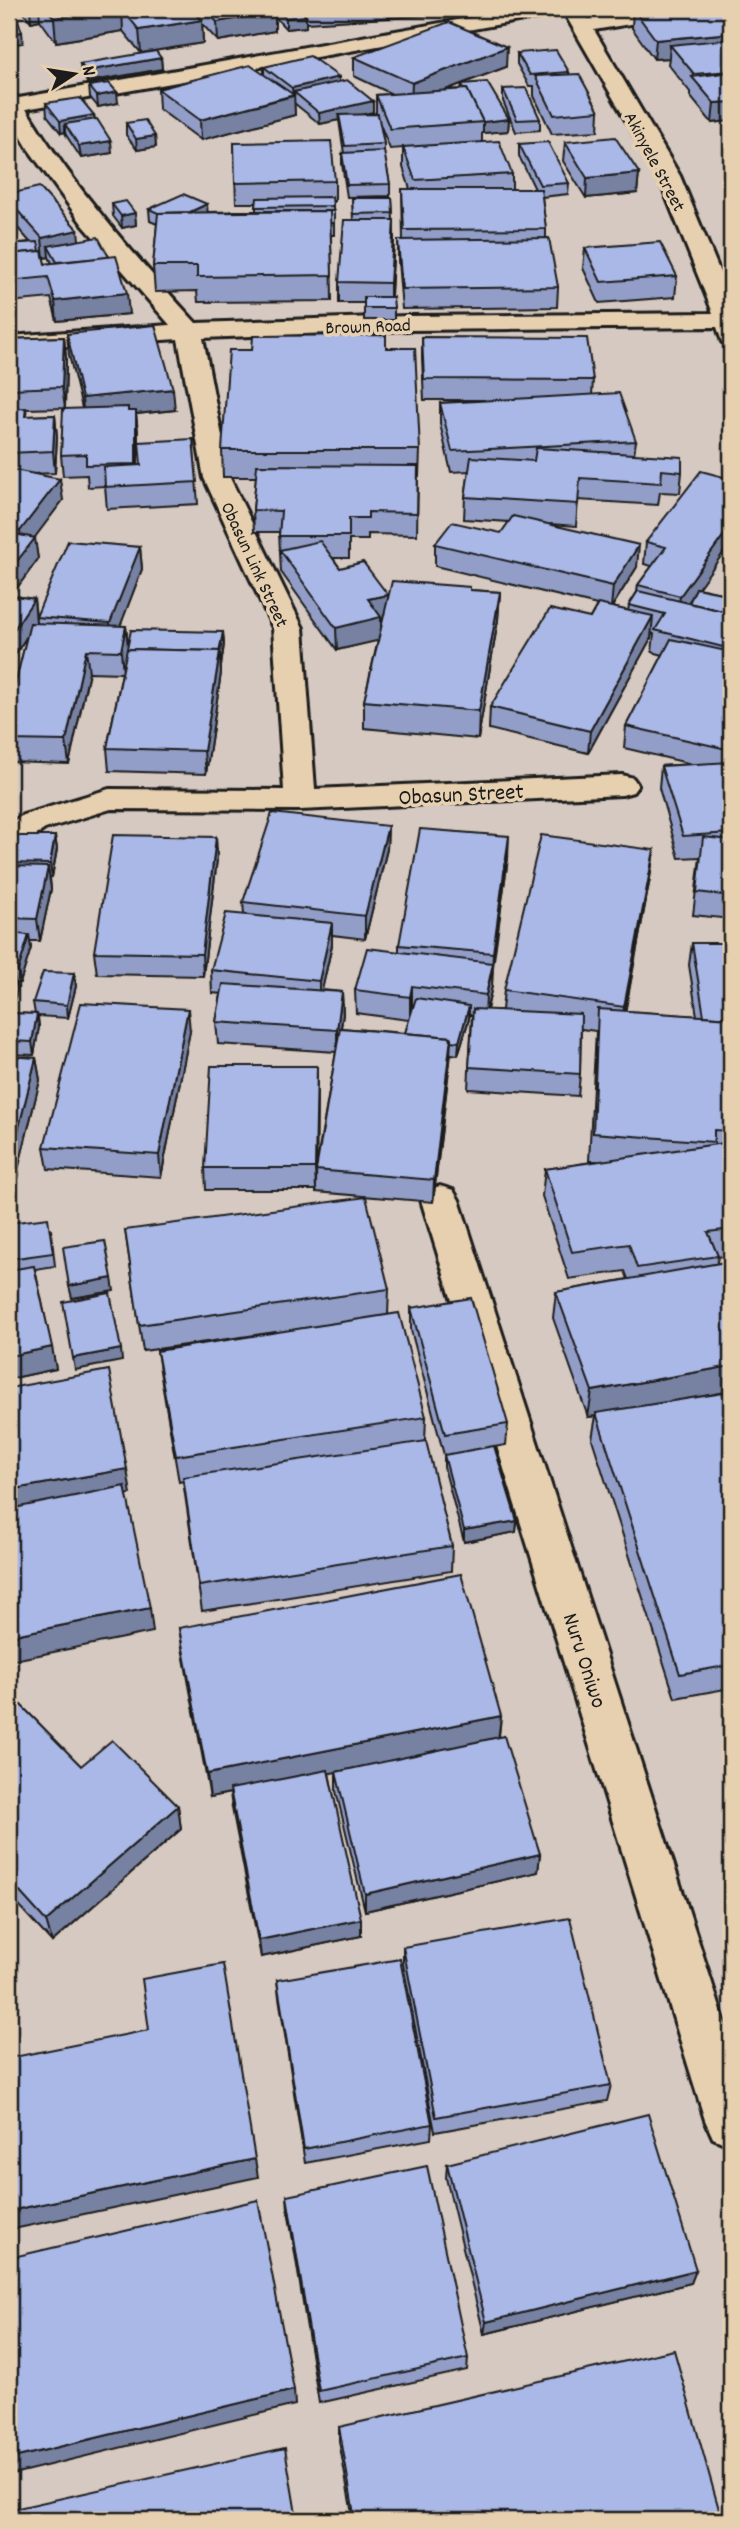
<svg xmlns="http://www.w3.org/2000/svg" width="740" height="2529" font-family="Dekko,sans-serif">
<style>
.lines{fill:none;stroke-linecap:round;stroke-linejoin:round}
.street-casing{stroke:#1c1c1c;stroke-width:6}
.street{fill:#e7d0b0;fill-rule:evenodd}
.wall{fill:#929ec8;stroke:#1c1c1c;stroke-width:2;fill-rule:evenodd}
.shaded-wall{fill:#7781a2;stroke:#1c1c1c;stroke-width:2}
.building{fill:#aab8e8;stroke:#1c1c1c;stroke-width:2}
.labels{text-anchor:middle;stroke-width:7;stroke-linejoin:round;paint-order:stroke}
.far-street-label{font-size:19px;fill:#1c1c1c;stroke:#e7d0b0}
.street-label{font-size:23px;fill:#1c1c1c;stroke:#e7d0b0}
</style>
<rect width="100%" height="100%" fill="#d5c9c1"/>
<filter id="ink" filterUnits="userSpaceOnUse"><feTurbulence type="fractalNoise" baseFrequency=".0143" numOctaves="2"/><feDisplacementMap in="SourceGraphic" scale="14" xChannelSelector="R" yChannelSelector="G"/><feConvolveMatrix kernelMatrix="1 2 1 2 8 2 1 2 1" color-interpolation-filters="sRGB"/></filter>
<g filter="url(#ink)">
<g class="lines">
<g class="street-casing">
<g id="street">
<path d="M519 9H561L558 13 551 15 26 109C75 189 133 254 196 323L408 316 713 313 658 176 562 9H582L588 19 650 9H695L692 13 685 15 594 30 680 176 731 299V344L722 342 717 327 408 330 203 338 230 478 303 628 315 789 622 775 633 778 638 785 633 792 622 795 300 810 111 809 45 829 20 846 9 849V824L23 815 109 789 284 790 273 628 204 478 178 339 9 350V336L170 325 83 225 29 150 9 116V93L19 98Z"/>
<path d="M440 1186 453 1190 459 1200 731 2042V2146L713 2138 705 2120 421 1200 427 1190Z"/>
</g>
</g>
<use href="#street" class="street"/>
</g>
<g class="wall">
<path d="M21 9H435V15L306 23V27L286 29 275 17V31L218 41 202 24 203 43 141 53 123 31 56 42 40 20 31 22Z"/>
<path d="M633 9H731V141L727 136 728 121 712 123 690 96V92L668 64 669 58 654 59 632 28Z"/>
<path d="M517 53 569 72V74L599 111 598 131 552 134 534 96V86H529L517 64Z"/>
<path d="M354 57 506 67 445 90 461 89 462 84 509 119 508 131 482 133V142L512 174V189H535L519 156V144L569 183 568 194 542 197 546 229V238L558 287 557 307 402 309 398 261V240H403L402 189H410L403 167V148L390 149 380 124 384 144V154L390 184V196L347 197 342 164V153H344L340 127 339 120 320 124 294 103 295 115 201 140 159 109 158 89 264 75V67L339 82 373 112 365 114H376V95L392 94 354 76Z"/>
<path d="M161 58 162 69 87 82 81 75 80 64Z"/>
<path d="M89 86 118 103 98 107 90 97Z"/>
<path d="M503 89 540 119V130L516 132 503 101Z"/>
<path d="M46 103 94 115 95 119 112 153 81 158 66 135 65 132 61 133 47 115Z"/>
<path d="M126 123 155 136 156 147 137 150 126 135Z"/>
<path d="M565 142 639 173 637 193 586 198 563 161Z"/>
<path d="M234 143 335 181V201H333V211H334V235H331L332 301 198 302 197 291 155 292 153 266 157 224 150 221 149 209 208 212 256 211V203H236Z"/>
<path d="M9 194 79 241 129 314 57 321 51 298 9 302V244L30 242 9 218ZM43 257 44 258 49 257 52 263 45 264Z"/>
<path d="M352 198H392L394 241 391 297 394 308V320H364V303H339V282L353 220Z"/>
<path d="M112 204 135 213 136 225 122 228 113 216Z"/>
<path d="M585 248 677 276 675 297 599 303 583 268Z"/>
<path d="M67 334 175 410 136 414 138 432V466L141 465 193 439 198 504 107 509 105 486 88 487 87 475 63 476 61 455 82 408 69 355Z"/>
<path d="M64 337 66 358 65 408 26 409 27 416 55 415 57 437 55 473 34 474 63 500 34 537 38 559 14 592 9 591V339Z"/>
<path d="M422 337 593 380 592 395 636 441 634 454 682 472 680 493 660 492 658 505 578 500 576 526 550 524 637 567 612 607 628 611 629 605 637 592 638 585 652 566 644 564 646 542 731 479V542L698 588 731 595V919L693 915 700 857 679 858 659 788 661 766 692 764 624 748 626 726 663 655 652 652 654 634 652 633 651 638 588 753 489 729 490 707 590 618 597 605 435 566V544L501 533 509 522 464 519 465 497 469 471 451 472 440 424V403L485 400H424L422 358Z"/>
<path d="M386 348 420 450 419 476H418L417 535 368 534V540H349V558H333L340 568 388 595V598L470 590 500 592 498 620 478 739 364 728V701L378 640 337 650 281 572 279 532H254L253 510 256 477H223L222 450Z"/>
<path d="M140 547 142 569 120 626H126L128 646 223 632 224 644 221 666V673L206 774 109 771 107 748 122 673 89 672 69 764 9 762V677H17L27 636 9 664V595L34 599 36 616Z"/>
<path d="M388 826 387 849 365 939 332 935V945L322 990 342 992 343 1014 341 1028 405 1033 409 1020 356 1013 355 990 399 952V945L508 858 493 963 492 986 487 1010H502L504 990 654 850 650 878 625 1011 697 1016 689 965 692 943H731V1255L718 1257 691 1398 731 1394V1688L675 1698 592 1439 596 1416 588 1417 553 1318 556 1292 628 1279 625 1271 569 1279 542 1196 545 1169 598 1161H589L596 1031 581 1029 580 1074 578 1096 468 1089 472 1015H469V1019L458 1055 451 1054 433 1202 316 1192V1182V1190H206L205 1168 317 1066 316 1167 336 1052 218 1044 216 1022 221 994 212 993 211 970 244 914 243 902Z"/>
<path d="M55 836 57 849 52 877H50L51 889 40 941H30L31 948 20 983H16L17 990 11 1013 35 1014 33 1002 74 973 76 986 68 1018 38 1016 39 1027 34 1055 9 1054V852Z"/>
<path d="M216 837 217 859 203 976 97 974 94 952Z"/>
<path d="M190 1031 161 1177 48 1169 44 1147Z"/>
<path d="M9 1056 36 1058 40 1080 18 1169 19 1175 9 1215Z"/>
<path d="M9 1223 51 1230 55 1266 35 1269 56 1369 9 1379Z"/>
<path d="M125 1230 389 1289 388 1315 426 1417 425 1441 452 1546 451 1571 202 1611 183 1481 179 1482 161 1377 157 1351 276 1332 143 1351Z"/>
<path d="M411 1308 508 1424 506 1445 494 1447 517 1521 516 1532 464 1542 444 1467V1455L411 1330Z"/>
<path d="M179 1628 501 1716 499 1737 540 1854 538 1872 365 1911 336 1791V1772L358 1767 329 1773 361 1936 261 1957 232 1808 230 1793 210 1797 183 1653Z"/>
<path d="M9 1693 81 1766 178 1806 181 1829 52 1942 9 1895Z"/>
<path d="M731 1701V1727L727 1716Z"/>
<path d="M403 1947 611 2085 607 2101 435 2132 403 1964Z"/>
<path d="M277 1980 432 2124 431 2139 305 2163 279 1997Z"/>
<path d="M447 2164 696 2270 691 2283 484 2334 446 2178Z"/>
<path d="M287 2196 468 2358 467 2370 319 2403 288 2210Z"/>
<path d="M339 2427 722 2520H353L339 2441Z"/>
</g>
<g class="shaded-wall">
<path d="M30 9H39L40 20 31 22Z"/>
<path d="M114 9H122L123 31 56 42 54 18Z"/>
<path d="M275 12V31L218 41 217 22Z"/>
<path d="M306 16V27L286 29V18Z"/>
<path d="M202 20 203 43 141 53 139 30Z"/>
<path d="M22 32 23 43 9 45V34Z"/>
<path d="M731 33V52L670 45 669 58 654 59 656 40Z"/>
<path d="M507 47 506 67 411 103 412 83Z"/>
<path d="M161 58 162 69 87 82 86 71Z"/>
<path d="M731 71V90L693 78 694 74Z"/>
<path d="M339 77V88L294 92 295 115 201 140 200 120 293 96 292 88Z"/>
<path d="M117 92 118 103 98 107 97 96Z"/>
<path d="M373 101V112L340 120 339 115V120L320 124 319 113Z"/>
<path d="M731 102V119L729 116 728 121 712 123 714 103Z"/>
<path d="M94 115 95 126 65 124V132L61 133 60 121Z"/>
<path d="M509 119 508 131 483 133V122Z"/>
<path d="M155 136 156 147 137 150 136 139Z"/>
<path d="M111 141 112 153 81 158 79 146Z"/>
<path d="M639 173 637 193 586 198 587 178Z"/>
<path d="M207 204 208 216 173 220Z"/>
<path d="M135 213 136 225 122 228 121 216Z"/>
<path d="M394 220V241L390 304V283Z"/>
<path d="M78 230 80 250 48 246 49 257 44 258 42 238Z"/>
<path d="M127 293 129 314 57 321 55 301Z"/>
<path d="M64 337 66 358 65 408 62 387Z"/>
<path d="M173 389 175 410 136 414 138 432V485L136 464 84 420 82 398Z"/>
<path d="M55 415 57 437 55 473 53 451Z"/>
<path d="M60 479 63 500 23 553 20 531Z"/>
<path d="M731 525V542L677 618 680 596Z"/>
<path d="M35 538 38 559 14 592 10 570Z"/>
<path d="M639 545 637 567 611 608 613 586Z"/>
<path d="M140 547 142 569 113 645 110 623Z"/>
<path d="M500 592 498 620 478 739 479 711Z"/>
<path d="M388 595V617L381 619V640L337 650 336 628 368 599Z"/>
<path d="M34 599 36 622 9 664V637Z"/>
<path d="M653 616 651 638 588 753 590 731Z"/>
<path d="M126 626 128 648 123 673 121 651Z"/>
<path d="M223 632 224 644 221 666 220 653Z"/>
<path d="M86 650 89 672 69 764 66 741Z"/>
<path d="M220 651 221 673 206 774 204 751Z"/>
<path d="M731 697V713L725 710Z"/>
<path d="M388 826 387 849 365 939V916Z"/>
<path d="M55 836 57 849 52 877 50 864Z"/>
<path d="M509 836 508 858 493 967V963L492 986 485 1017 486 995 492 971 493 953Z"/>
<path d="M216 837 217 859 203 976 202 954Z"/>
<path d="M654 850 650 878 621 1035 624 1007Z"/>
<path d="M48 867 51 889 40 941 37 919Z"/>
<path d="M332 923V945L319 1003V981Z"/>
<path d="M29 935 31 948 20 983 18 970Z"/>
<path d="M13 968 17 990 9 1022V985Z"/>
<path d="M74 973 76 986 68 1018 67 1005Z"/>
<path d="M412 986V1008L410 1020V997Z"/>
<path d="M342 992 343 1014 337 1052V1030Z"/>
<path d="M469 1006V1019L458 1055 459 1042Z"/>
<path d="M188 1009 190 1031 161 1177 159 1155Z"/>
<path d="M37 1014 39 1027 34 1055 32 1042Z"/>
<path d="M451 1037 450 1059 433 1202 434 1180Z"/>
<path d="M36 1058 40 1080 18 1170 14 1147Z"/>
<path d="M317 1066V1088L316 1190 315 1168Z"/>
<path d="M15 1153 19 1175 9 1215V1177Z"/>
<path d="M112 1278 114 1291 72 1298 69 1286Z"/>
<path d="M52 1347 56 1369 9 1379V1356Z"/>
<path d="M121 1349 122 1361 75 1370 73 1358Z"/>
<path d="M731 1366V1391L597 1416 596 1413V1416L588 1417 592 1391Z"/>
<path d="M127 1469 131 1494 9 1517V1490Z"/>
<path d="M517 1521 516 1532 464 1542V1530Z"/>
<path d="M150 1608 153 1632 9 1661V1636Z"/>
<path d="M501 1716 498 1740 210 1797 207 1774Z"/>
<path d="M178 1806 181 1829 52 1942 46 1921Z"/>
<path d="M540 1854 538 1872 365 1911V1894Z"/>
<path d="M361 1919V1936L261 1957 259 1940Z"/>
<path d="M255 2159 258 2177 9 2230V2211Z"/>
<path d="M696 2270 691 2283 484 2334 486 2322Z"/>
<path d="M294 2390 295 2405 9 2475V2459Z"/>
</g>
<g class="building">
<path d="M9 9H14L22 32 9 34Z"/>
<path d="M47 9H114L54 18Z"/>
<path d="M122 9H192L202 20 139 30Z"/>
<path d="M204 9H271L275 12 217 22Z"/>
<path d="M277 9H300L306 16 286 18Z"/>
<path d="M633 9H731V33L656 40Z"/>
<path d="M449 22 507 47 412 83 354 57Z"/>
<path d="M731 39V71L694 74 670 45Z"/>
<path d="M556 50 569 72 530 75 517 53Z"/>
<path d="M156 51 161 58 86 71 80 64Z"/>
<path d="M310 56 339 77 292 88 264 67Z"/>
<path d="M250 65 294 95 200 120 158 89Z"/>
<path d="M731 72V102L714 103 692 77Z"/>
<path d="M579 74 599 111 554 115 535 76Z"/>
<path d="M347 80 373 101 319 113 294 92Z"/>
<path d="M487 82 509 119 483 122 467 89H464L462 84Z"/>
<path d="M109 83 117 92 97 96 89 86Z"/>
<path d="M526 88 540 119 517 120 503 89Z"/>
<path d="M467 89 483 122 390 129 376 95Z"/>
<path d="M80 98 94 115 60 121 46 103Z"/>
<path d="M378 114 384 144 345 146 339 115Z"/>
<path d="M97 119 111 141 79 146 65 124Z"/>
<path d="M145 120 155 136 136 139 126 123Z"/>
<path d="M615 137 639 173 587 178 565 142Z"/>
<path d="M331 141 335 181 235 183 234 143Z"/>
<path d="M499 141 512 174 415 180 403 147Z"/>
<path d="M548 142 569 183 540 185 519 144Z"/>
<path d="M384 151 390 184 347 185 342 153Z"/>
<path d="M39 187 78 230 42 238 9 201V194Z"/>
<path d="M402 189H541L546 229 404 230Z"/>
<path d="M183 194 207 204 190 212 158 213 149 209Z"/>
<path d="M332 197 333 206 256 207 257 198Z"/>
<path d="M352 198H392L393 213 353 214Z"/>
<path d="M126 201 135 213 121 216 112 204Z"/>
<path d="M232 211H334V223H330V211L232 212Z"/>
<path d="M330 211 332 275 197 277V266H153L158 213Z"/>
<path d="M344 220H394L390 283 339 282Z"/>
<path d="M98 237 109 257 57 262 48 246Z"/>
<path d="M549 238 558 287 402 289 398 240Z"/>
<path d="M38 242 40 251 9 254V244Z"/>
<path d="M660 242 677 276 601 282 585 248Z"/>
<path d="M42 251 45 264 116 256 127 293 55 301 48 277 9 281V254Z"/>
<path d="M364 297H393L394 308H364Z"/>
<path d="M155 325 173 389 82 398 67 334Z"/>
<path d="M386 335V348H415L420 450H222L229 350H252L253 336Z"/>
<path d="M64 337 62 387 9 389V339Z"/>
<path d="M422 337 587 338 593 380 424 379Z"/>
<path d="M619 393 636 441 452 451 440 403Z"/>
<path d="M128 407V411H136V464L86 465V454L61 455 63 409Z"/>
<path d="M26 408 25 416 55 415 53 451 9 453V409Z"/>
<path d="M193 439 197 482 105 487 104 467 141 465 139 442Z"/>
<path d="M536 448 682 457V472L662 470 661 483 580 478 578 504 465 497 471 457 534 461Z"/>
<path d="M257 465 418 466 417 513 368 512V518H349V536H279L281 511 253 510Z"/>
<path d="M9 469 60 479 20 531 9 529Z"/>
<path d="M701 471 731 479V525L680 596 638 585 666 547 646 542Z"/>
<path d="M513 516 639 545 613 586 435 544 452 522 501 533Z"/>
<path d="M9 533 35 538 10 570H9Z"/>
<path d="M68 541 140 547 110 623 36 617Z"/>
<path d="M320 541 340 568 363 562 388 595 368 599 381 617 336 628 280 550Z"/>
<path d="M392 581 470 587V590L500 592 479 711 364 701Z"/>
<path d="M696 588 731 595V613L689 603Z"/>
<path d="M638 591 731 613V649L655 630 665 614 629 605Z"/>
<path d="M9 595 34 599 9 637Z"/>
<path d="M598 604 653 616 590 731 490 707 550 609 590 618Z"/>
<path d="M30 623 126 626 121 651 86 650 66 741 9 740V710Z"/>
<path d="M131 630 223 632 219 653 220 651 127 649Z"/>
<path d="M671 639 731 652V697L725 710 731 711V750L626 726Z"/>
<path d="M127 649 220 651 204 751 107 748Z"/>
<path d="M9 677H17L9 710Z"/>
<path d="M731 762V833L683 836 661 766Z"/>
<path d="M272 813 388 826 365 916 243 902Z"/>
<path d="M420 829 509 836 493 953 399 945Z"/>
<path d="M113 835 216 837 202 954 94 952Z"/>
<path d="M541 835 654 850 624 1007 504 990Z"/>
<path d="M12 836H55L50 864 9 863V852Z"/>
<path d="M703 837 731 840V896L697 892Z"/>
<path d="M9 866 48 867 37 919 9 918Z"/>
<path d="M226 913 332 923 319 981 211 970Z"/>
<path d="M9 933 29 935 18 970 13 969V968L9 967Z"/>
<path d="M692 943H731V1018L704 1016Z"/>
<path d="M367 948 493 963 486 995 412 986 410 997 355 990Z"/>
<path d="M9 967 13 968 9 985Z"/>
<path d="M43 972 74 973 67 1005 33 1002Z"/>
<path d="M223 984 342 992 337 1030 216 1022Z"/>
<path d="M416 998 469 1006 459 1042 451 1041V1037L405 1033Z"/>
<path d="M81 1003 188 1009 159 1155 44 1147Z"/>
<path d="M473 1009 581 1014 580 1074 469 1067Z"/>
<path d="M598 1009 731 1018V1131L714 1130V1142L593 1133Z"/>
<path d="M9 1013 37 1014 32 1042 9 1041Z"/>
<path d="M340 1028 451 1037 434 1180 316 1170Z"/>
<path d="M9 1056 36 1058 14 1147H9Z"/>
<path d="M211 1066H317L315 1168H205Z"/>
<path d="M731 1142V1229L708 1232 718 1256 637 1268 629 1244 572 1252 545 1169Z"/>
<path d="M9 1152 15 1153 9 1177Z"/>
<path d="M366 1197 389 1289 139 1325 125 1230Z"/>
<path d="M48 1218 53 1253 9 1259V1223Z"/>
<path d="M105 1241 112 1278 69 1286 63 1247Z"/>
<path d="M731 1261V1366L592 1391 556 1292Z"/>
<path d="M34 1266 52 1347 9 1356V1270Z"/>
<path d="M110 1293 121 1349 73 1358 63 1302Z"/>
<path d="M471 1298 508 1424 445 1434 411 1308Z"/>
<path d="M399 1313 426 1417 176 1456 157 1351Z"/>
<path d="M109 1370 127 1469 9 1490V1388Z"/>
<path d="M730 1392 731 1665 680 1674 596 1413Z"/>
<path d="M426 1441 452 1546 199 1586 183 1477Z"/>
<path d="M494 1446 517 1521 464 1530 444 1455Z"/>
<path d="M125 1486 150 1608 9 1636V1509Z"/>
<path d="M461 1574 501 1716 207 1774 179 1628Z"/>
<path d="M9 1693 81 1766 112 1740 178 1806 46 1921 9 1880Z"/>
<path d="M504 1736 540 1854 365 1894 336 1772Z"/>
<path d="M328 1770 361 1919 259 1940 230 1789Z"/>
<path d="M570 1918 611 2085 436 2117 403 1947Z"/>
<path d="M400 1959 432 2124 304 2149 277 1980Z"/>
<path d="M223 1964 255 2159 9 2211V2058L149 2030 142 1979Z"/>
<path d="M648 2114 696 2270 486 2322 447 2164Z"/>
<path d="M427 2166 468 2358 319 2391 287 2196Z"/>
<path d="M258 2200 294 2390 9 2459V2258Z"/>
<path d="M674 2350 722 2520H355L339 2427Z"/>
<path d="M285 2448 297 2520H9V2510Z"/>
</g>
</g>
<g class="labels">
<g class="far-street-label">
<text transform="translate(656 161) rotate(62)" y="7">Akinyele Street</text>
<text transform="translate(368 325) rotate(-2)" y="7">Brown Road</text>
<text transform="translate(256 564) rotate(65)" y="7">Obasun Link Street</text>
</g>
<g class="street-label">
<text transform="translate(461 793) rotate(-3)" y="8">Obasun Street</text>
<text transform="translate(586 1660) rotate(72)" y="8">Nuru Oniwo</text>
</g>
</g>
<rect width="740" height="2529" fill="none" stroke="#e7d0b0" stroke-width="35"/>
<rect x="18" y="18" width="705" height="2494" fill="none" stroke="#1c1c1c" stroke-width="2.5" filter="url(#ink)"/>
<g transform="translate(74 74) rotate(78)" stroke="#e7d0b0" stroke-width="5" paint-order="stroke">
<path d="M0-5L12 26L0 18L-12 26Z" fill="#1c1c1c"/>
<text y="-10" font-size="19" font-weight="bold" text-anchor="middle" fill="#1c1c1c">N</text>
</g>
</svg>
